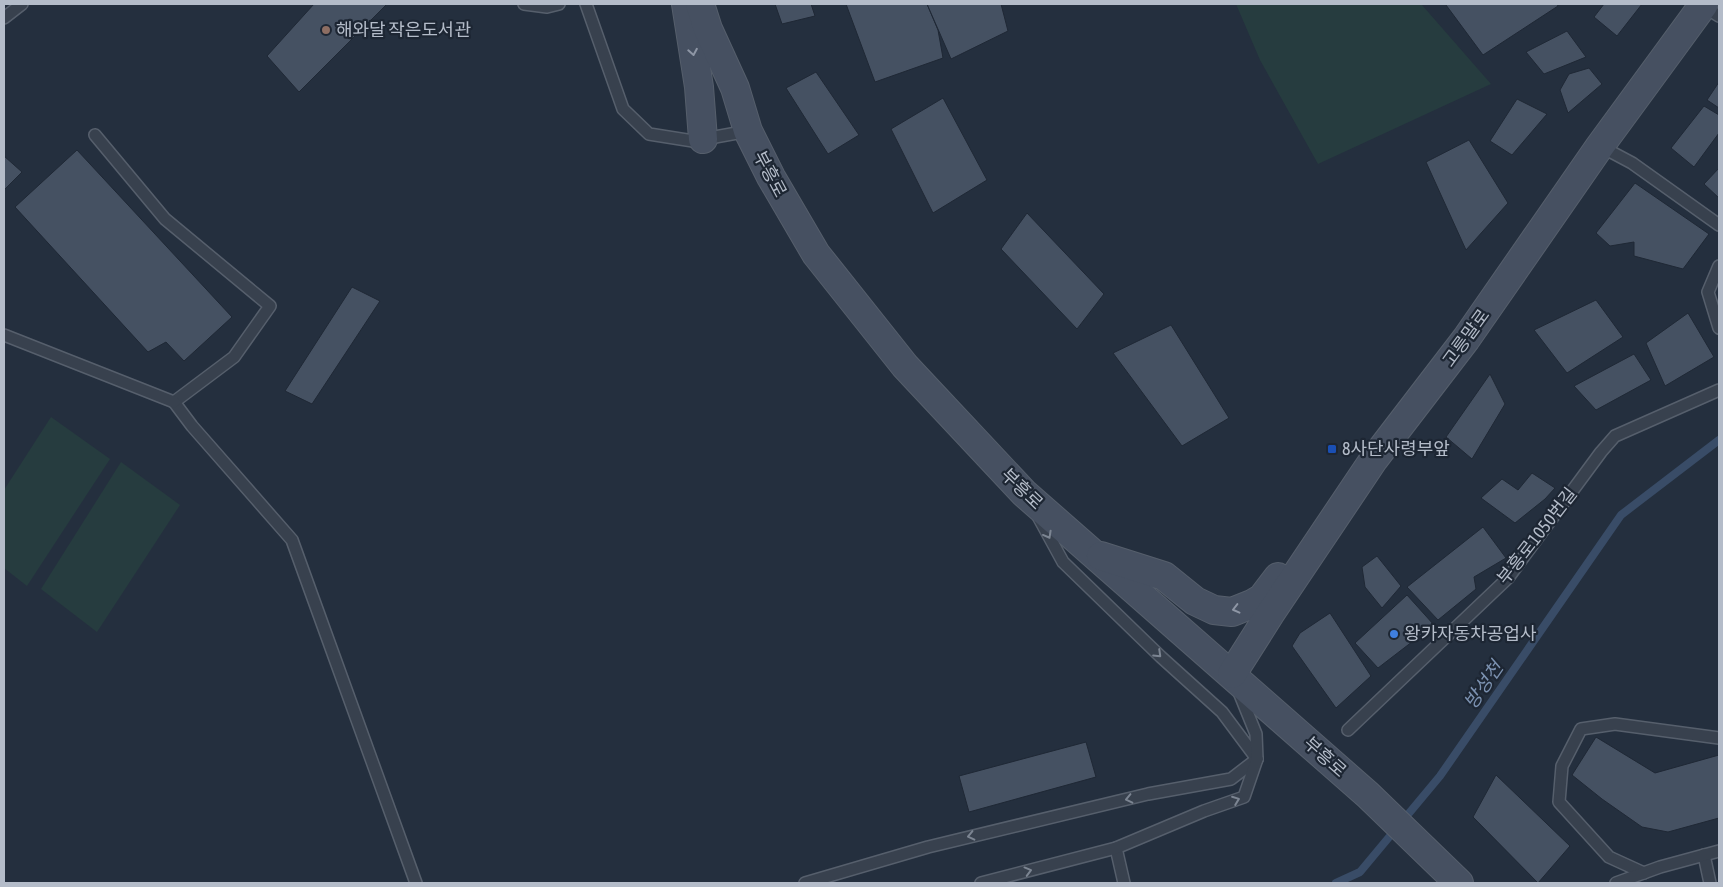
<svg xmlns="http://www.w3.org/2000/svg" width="1723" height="887" font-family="'Asap Condensed','Noto Sans KR',sans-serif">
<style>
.green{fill:#263c3f}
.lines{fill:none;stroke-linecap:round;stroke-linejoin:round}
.stream{stroke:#394c67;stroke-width:8}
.building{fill:#455162;stroke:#1f2835}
.lane-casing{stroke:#565f6c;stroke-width:14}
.secondary-casing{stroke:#565f6c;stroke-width:30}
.lane{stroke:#38414e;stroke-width:11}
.secondary{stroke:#465061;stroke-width:28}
.oneway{stroke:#8e96a5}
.oneway2{stroke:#7c8592}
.education-dot{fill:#8d6e63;stroke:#1d2633;stroke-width:2}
.transit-dot{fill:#1a4fb4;stroke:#1d2633;stroke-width:2}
.shop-dot{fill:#3f7fe0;stroke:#1d2633;stroke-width:2}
.labels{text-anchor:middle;stroke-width:4.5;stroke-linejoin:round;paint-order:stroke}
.poi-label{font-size:18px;fill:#b4bcc9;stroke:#1d2633;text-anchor:start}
.street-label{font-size:18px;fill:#b4bcc9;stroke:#1d2633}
.water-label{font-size:19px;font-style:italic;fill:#7c92b1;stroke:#1d2633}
</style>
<rect width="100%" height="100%" fill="#242f3e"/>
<g class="green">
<path d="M1236 4H1423L1422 5 1491 84 1318 164 1260 60Z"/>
<path d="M51 417 110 459 27 586 4 568V490Z"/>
<path d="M121 462 180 505 97 632 41 589Z"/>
</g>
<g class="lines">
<path class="stream" d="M1336 883 1360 872 1440 776 1621 515 1719 440"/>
</g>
<g class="building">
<path d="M314 4H387L299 92 267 56Z"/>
<path d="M775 4H811L815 16 782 24Z"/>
<path d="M846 4H927L938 30 943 58 875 82Z"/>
<path d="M927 4H1001L1008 31 951 59Z"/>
<path d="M1447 4H1557L1558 6 1483 55 1446 5Z"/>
<path d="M1604 4H1642L1617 36 1594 17Z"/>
<path d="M1567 31 1586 57 1544 74 1526 52Z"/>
<path d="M1589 68 1602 84 1568 113 1560 90 1569 74Z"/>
<path d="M816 72 859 135 828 154 786 88Z"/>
<path d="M1719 82V108L1707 100Z"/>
<path d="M943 98 987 180 933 213 891 129Z"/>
<path d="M1517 99 1547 114 1512 155 1490 141Z"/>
<path d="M1704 106 1719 115V133L1694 167 1671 148Z"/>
<path d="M1469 140 1508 203 1466 250 1426 162Z"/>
<path d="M77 150 232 317 184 361 166 342 148 352 15 207Z"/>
<path d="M4 156 22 172 4 190Z"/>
<path d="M1719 168V198L1704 184Z"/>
<path d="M1635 183 1709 234 1683 269 1634 256V242L1610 246 1596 233Z"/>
<path d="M1027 213 1104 294 1077 329 1001 249Z"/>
<path d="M352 287 380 301 312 404 285 391Z"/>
<path d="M1596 300 1623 337 1567 373 1534 330Z"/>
<path d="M1688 313 1714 357 1665 386 1646 343Z"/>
<path d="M1171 325 1229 418 1182 446 1113 353Z"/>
<path d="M1634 354 1651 380 1596 410 1574 386Z"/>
<path d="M1490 374 1505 404 1472 459 1446 437Z"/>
<path d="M1532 473 1555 488 1545 499 1515 523 1481 498 1502 479 1518 490Z"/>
<path d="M1483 527 1506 558 1474 577 1476 589 1438 620 1407 587Z"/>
<path d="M1377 556 1401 586 1382 608 1365 587 1362 567Z"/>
<path d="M1407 595 1434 625 1378 668 1355 643Z"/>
<path d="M1330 613 1371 676 1336 708 1292 646 1300 633Z"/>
<path d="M1596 737 1655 773 1719 755V818L1668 832 1642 827 1602 799 1572 775Z"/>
<path d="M1086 742 1096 777 969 812 959 776Z"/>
<path d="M1496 775 1570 846 1538 883 1473 817Z"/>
</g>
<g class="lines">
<g class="lane-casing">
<g id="lane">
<path d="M524 4 547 7 559 4"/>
<path d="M586 4 623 109 649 134 693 141 748 131"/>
<path d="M1703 6 1719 16"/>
<path d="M4 18 22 4"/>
<path d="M95 135 165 219 270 306 234 357 174 402 192 426 292 540 416 883"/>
<path d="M1600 146 1632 163 1719 225"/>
<path d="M1719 266 1708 292 1719 328"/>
<path d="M4 335 174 402"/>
<path d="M1039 518 1063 562 1161 657 1222 712 1257 759"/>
<path d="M1348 730 1508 578 1601 452 1615 436 1719 390"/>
<path d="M1116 848 1124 883"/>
<path d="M1704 855 1710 883"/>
<path d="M1644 873 1609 857 1559 802 1562 766 1581 729 1615 724 1719 738"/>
<path d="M805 883 928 847 1148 794 1231 779 1257 759"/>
<path d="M981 883 1116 848 1204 811 1244 797 1257 759 1256 734 1239 692"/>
<path d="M1616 883 1660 867 1719 851"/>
</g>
</g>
<g class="secondary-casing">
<g id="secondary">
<path d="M686 4 699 87 703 139"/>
<path d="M700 4 708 29 735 88 748 131 771 177 816 254 905 366 1024 493 1368 795 1459 883"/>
<path d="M1101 556 1164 576 1195 601 1214 610 1232 612 1252 604 1262 598 1278 577"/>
<path d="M1232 674 1270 614 1374 459 1466 339 1600 146 1704 4"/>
</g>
</g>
<use href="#lane" class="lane"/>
<use href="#secondary" class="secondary"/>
</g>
<defs><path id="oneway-chevron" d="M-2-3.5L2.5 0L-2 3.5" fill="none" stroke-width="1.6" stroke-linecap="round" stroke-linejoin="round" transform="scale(1.25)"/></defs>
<g class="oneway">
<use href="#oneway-chevron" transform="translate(693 52) rotate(80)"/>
<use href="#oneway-chevron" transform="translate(1236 609) rotate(166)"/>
</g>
<g class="oneway2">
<use href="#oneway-chevron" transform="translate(1048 535) rotate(61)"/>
<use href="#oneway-chevron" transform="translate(1158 654) rotate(44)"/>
<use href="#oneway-chevron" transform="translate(1129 799) rotate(167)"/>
<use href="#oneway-chevron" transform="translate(1236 800) rotate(-21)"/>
<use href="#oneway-chevron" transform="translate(971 836) rotate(167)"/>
<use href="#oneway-chevron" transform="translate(1028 871) rotate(-15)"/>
</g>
<circle class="education-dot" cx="326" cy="30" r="5"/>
<rect class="transit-dot" x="1327" y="444" width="10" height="10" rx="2.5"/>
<circle class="shop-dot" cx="1394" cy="634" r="5"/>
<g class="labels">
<g class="poi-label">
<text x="336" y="36">해와달 작은도서관</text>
<text x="1342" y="455">8사단사령부앞</text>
<text x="1404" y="640">왕카자동차공업사</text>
</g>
<g class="street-label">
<text transform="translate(770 174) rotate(62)" y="6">부흥로</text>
<text transform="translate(1466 338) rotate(-54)" y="6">고릉말로</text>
<text transform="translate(1022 489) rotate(44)" y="6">부흥로</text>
<text transform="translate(1537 536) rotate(-52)" y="6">부흥로1050번길</text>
<text transform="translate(1325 757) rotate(42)" y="6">부흥로</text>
</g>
<g class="water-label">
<text transform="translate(1483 685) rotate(-55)" y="7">방성천</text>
</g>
</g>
<rect width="1723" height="887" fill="none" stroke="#b4bcc9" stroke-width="10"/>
</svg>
